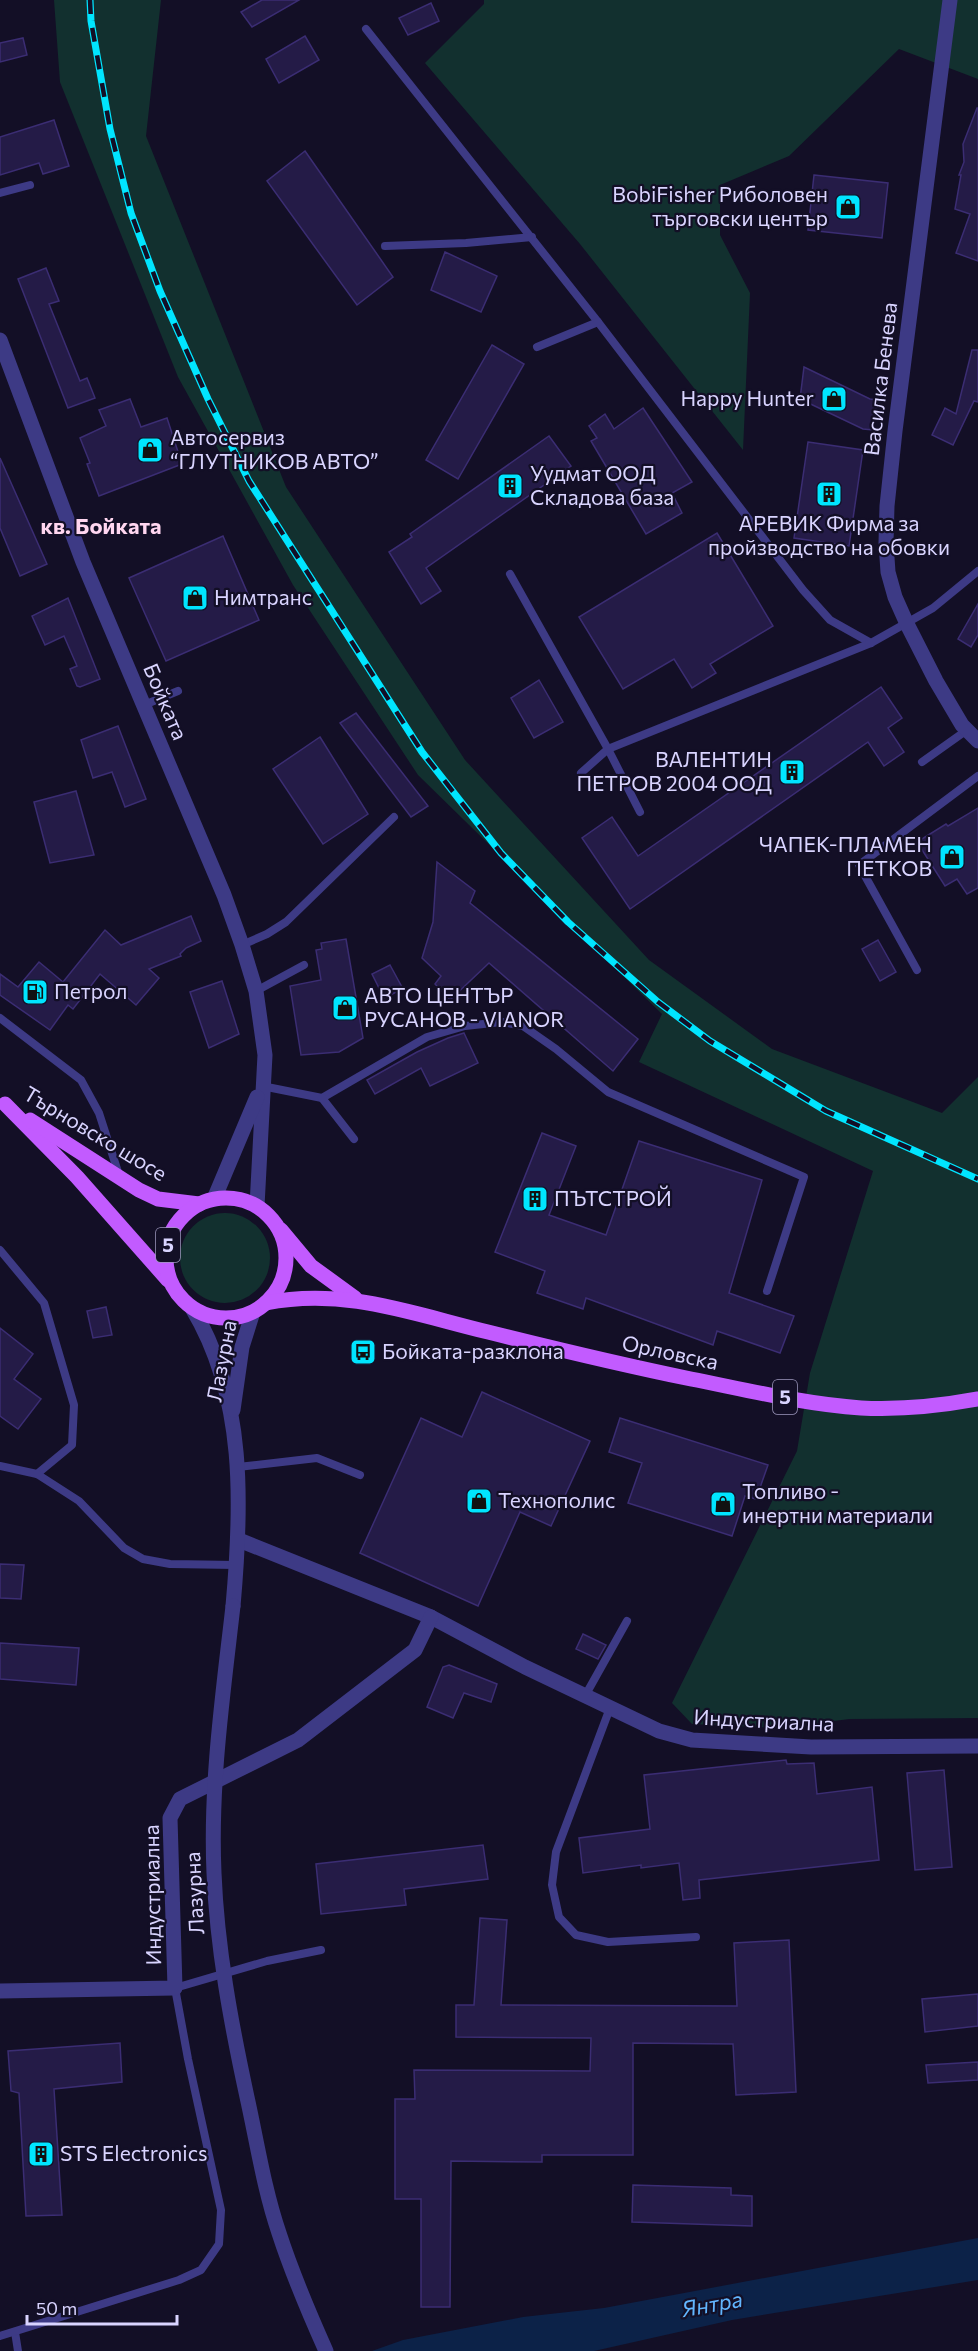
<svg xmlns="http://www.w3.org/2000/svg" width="978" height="2351" font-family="Commissioner,sans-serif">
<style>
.green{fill:#12302f}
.water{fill:#0c2248}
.building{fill:#241b47;stroke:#3b2d73;stroke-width:1.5}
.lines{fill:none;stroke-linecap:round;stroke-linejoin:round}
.service{stroke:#3d3a85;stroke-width:8}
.minor{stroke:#3d3a85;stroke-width:15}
.tertiary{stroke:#3d3a85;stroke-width:15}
.primary{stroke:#c25bff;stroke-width:15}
.rail-casing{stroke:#00e5ff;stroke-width:7}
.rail{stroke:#130f26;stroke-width:4.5;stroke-dasharray:14;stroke-linecap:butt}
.tertiary-bridge{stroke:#3d3a85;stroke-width:15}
.labels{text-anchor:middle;stroke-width:4.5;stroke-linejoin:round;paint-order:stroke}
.shield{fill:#130f26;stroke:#9e99be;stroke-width:1.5}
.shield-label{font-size:20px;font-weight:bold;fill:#d9d4ff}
.poi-label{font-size:21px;fill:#d9d4ff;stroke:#130f26;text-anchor:start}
.street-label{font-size:21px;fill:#d9d4ff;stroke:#130f26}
.neighbourhood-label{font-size:22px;font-weight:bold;fill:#ffd6f0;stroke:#130f26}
.water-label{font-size:22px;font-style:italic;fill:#62b6ff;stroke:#130f26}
</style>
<rect width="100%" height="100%" fill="#130f26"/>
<g class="green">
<path d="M54 0H161L146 136 286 487 465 760 649 960 772 1049 942 1113 978 1077V1718L849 1719 781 1728 692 1724 672 1703 797 1451 810 1373 873 1171 639 1062 662 1014 418 775 293 585 178 377 60 82Z"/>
<path d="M484 0H978V79L899 49 789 156 720 185V235L750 293 743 450 580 244 425 63 484 4Z"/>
<circle cx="225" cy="1258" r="45"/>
</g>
<path class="water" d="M978 2238V2280L732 2320 594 2351H372L403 2340 523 2317 604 2308Z"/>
<g class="building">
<path d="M262 0H299L252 27 241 12Z"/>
<path d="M431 3 439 21 408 35 399 18Z"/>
<path d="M305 36 319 60 279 83 266 59Z"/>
<path d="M23 38 27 55 0 62V43Z"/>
<path d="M977 108H978V261L956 253 970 214 955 209 961 175H959L964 162 963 144Z"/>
<path d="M54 120 69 166 43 174 39 163 0 175V137Z"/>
<path d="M305 151 393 277 357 305 267 181Z"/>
<path d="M814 175 888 183 882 238 808 230Z"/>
<path d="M445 252 497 276 481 312 431 290Z"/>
<path d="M46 268 59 301 49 304 80 381 87 378 95 398 68 408 18 279Z"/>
<path d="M492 345 524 364 458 479 426 460Z"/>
<path d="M972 350H978V402L974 401 953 445 932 435 945 408 956 414Z"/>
<path d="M804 367 870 399 877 400 873 430 863 429 800 399Z"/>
<path d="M130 399 141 427 167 418 182 464 99 496 87 464 90 463 80 438 106 426 99 410Z"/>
<path d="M643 408 692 482 672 493 682 513 646 534 591 441 597 438 589 426 605 414 614 429Z"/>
<path d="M549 436 571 466 426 568 441 591 421 604 389 552 412 537 410 534Z"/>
<path d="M808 442 863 450 849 546 794 538Z"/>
<path d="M0 458 47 564 20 576 0 528Z"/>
<path d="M717 533 773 626 710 664 716 673 692 688 674 659 623 689 579 617Z"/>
<path d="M223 536 259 620 166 661 129 578Z"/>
<path d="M68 598 100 679 80 687 77 686 70 669 77 666 64 636 45 645 32 616Z"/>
<path d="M978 604V635L971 647 958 639Z"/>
<path d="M539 680 563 722 534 738 511 698Z"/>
<path d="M881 687 902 718 888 728 904 752 884 766 868 742 630 909 582 838 612 817 638 856Z"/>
<path d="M356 713 428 806 411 817 340 723Z"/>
<path d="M118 726 146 799 125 807 112 772 93 778 81 740Z"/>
<path d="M320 737 368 814 323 844 273 769Z"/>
<path d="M76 791 94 855 50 863 34 802Z"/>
<path d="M978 808V888L967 894 957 879 945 886 917 842 946 824 948 826Z"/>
<path d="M437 862 475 891 470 903 638 1039 613 1071 489 963 450 1000 435 984 441 976 422 958 433 922Z"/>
<path d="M191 916 201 941 186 948 180 954 181 956 149 969 159 978 136 1005 100 974 73 1009 68 1005 50 1030 0 995V974L18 987 39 962 63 982 105 930 121 945Z"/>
<path d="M346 939 363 1038 339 1052 301 1055 290 986 321 980 316 950 322 949 321 943Z"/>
<path d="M878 940 896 972 880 981 862 949Z"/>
<path d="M390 965 403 989 384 998 372 974Z"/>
<path d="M222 981 239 1034 209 1048 190 992Z"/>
<path d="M464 1033 478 1063 430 1086 421 1068 375 1094 367 1080 417 1052 448 1038Z"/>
<path d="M542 1133 576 1146 549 1215 606 1235 639 1141 762 1180 729 1293 794 1316 780 1353 717 1331 713 1345 586 1298 583 1309 537 1293 545 1271 495 1252Z"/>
<path d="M106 1307 112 1335 93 1338 87 1311Z"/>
<path d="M0 1328 33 1354 14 1379 41 1399 18 1429 0 1416Z"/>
<path d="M482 1392 590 1441 551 1526 520 1512 478 1606 360 1553 421 1418 462 1437Z"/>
<path d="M620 1418 768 1465 756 1499 745 1496 732 1536 628 1503 642 1463 609 1452Z"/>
<path d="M0 1564 24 1565 21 1599 0 1598Z"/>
<path d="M583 1634 606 1645 598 1659 576 1649Z"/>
<path d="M0 1643 79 1648 76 1685 0 1679Z"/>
<path d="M449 1665 497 1684 491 1702 464 1693 453 1718 427 1707 443 1667Z"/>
<path d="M786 1760 787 1764 814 1763 817 1794 872 1787 879 1860 699 1880 700 1898 683 1900 679 1863 641 1868V1865L583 1873 579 1838 650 1829 644 1775Z"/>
<path d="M944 1770 952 1867 915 1870 907 1773Z"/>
<path d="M483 1845 488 1879 404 1889 406 1905 321 1914 316 1864Z"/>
<path d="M480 1918 507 1920 501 2005 737 2006 734 1943 789 1940 796 2092 736 2095 733 2044 633 2043V2155H542V2162L451 2161 450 2307H421V2199H395V2099H415L414 2070 590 2071 591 2038 456 2037V2005H474Z"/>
<path d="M978 1994V2026L925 2032 922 1999Z"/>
<path d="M120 2043 122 2082 54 2089 62 2215 26 2216 19 2093 11 2091 8 2051Z"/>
<path d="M978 2062V2080L928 2083 926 2065Z"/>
<path d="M633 2185 731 2188V2195L752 2196V2226L632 2222Z"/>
</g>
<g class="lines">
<g class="service">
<path d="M366 29 598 322 803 590 830 620 871 643"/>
<path d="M0 193 30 185"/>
<path d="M385 246 466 243 532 237"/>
<path d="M537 347 598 322"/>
<path d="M510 574 608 749 640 812"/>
<path d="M144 705 178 691"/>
<path d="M922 762 967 730"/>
<path d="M581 773 608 749 871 643 933 608 978 571"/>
<path d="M242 945 267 934 286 922 394 817"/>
<path d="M917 970 859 865 978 776"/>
<path d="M256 991 304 965"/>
<path d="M0 1018 81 1080 99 1113 119 1175"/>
<path d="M262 1086 322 1098 427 1037 465 1026 502 1022 523 1026 556 1049 608 1092 804 1177 767 1291"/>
<path d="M322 1098 354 1139"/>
<path d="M0 1250 44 1303 74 1405 72 1445 37 1474"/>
<path d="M0 1466 37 1474 79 1501 124 1548 143 1559 170 1564 236 1565"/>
<path d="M238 1467 317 1458 360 1475"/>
<path d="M585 1696 627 1621"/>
<path d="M610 1708 556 1852 552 1885 559 1917 576 1935 608 1942 696 1937"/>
<path d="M15 2332 18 2351"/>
<path d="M0 2336 179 2280 201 2270 219 2244 221 2210 188 2059 175 1988 267 1961 321 1950"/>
</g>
<g class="minor">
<path d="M239 1540 431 1617 525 1667 659 1731 692 1740 811 1747 978 1746"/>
<path d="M0 1991 175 1988 170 1818 180 1799 298 1740 415 1650 431 1617"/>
</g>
<g class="tertiary">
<path d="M950 0 895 431 887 506 886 543 888 572 895 597 907 624 936 681 962 725 978 741"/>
<path d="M0 340 83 562 224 895 242 945 256 991 265 1055 257 1206"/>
<path d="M214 1199 257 1097"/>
<path d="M192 1308C246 1397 242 1506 233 1606"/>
<path d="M233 1410 242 1347 253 1312"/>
</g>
<g class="primary">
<path d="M5 1104 77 1177 168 1280"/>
<path d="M30 1120 139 1190 158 1199 199 1204"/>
<circle cx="226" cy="1258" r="60"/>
<path d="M281 1230 311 1266 355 1298"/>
<path d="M266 1303C344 1287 413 1314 488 1332 556 1349 623 1365 691 1379 747 1390 804 1404 861 1408 900 1410 940 1406 978 1399"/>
</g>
<g class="rail-casing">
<path id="rail" d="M90 0 91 21 110 129 131 213 160 291 208 399 249 481 422 752 501 853 568 922 658 1002 710 1041 826 1111 978 1179"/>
</g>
<use href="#rail" class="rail"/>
<path class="tertiary-bridge" d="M233 1606C223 1694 210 1784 214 1873 217 1948 231 2023 247 2097 257 2142 264 2189 279 2233 292 2273 309 2313 326 2351"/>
</g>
<defs>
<g id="shop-square" transform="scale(1.35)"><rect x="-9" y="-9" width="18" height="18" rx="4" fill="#00e5ff" stroke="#130f26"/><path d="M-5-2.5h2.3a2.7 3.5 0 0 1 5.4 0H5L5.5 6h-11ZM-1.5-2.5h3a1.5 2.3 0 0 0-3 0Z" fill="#111"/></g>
<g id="building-square" transform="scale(1.35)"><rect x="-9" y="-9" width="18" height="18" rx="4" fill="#00e5ff" stroke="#130f26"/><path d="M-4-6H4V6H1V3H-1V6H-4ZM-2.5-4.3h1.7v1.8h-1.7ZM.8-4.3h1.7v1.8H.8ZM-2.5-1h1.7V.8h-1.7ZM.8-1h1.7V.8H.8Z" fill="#111"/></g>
<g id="fuel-square" transform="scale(1.35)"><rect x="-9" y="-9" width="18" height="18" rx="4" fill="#00e5ff" stroke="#130f26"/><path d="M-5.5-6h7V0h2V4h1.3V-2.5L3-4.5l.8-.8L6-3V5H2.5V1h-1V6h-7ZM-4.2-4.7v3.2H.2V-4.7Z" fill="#111"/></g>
<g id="bus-square" transform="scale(1.35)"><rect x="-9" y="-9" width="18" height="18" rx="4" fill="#00e5ff" stroke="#130f26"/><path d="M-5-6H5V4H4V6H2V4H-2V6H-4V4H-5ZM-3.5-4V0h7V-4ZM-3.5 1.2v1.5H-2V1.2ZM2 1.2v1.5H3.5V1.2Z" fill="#111"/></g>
</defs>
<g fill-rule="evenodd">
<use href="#shop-square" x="848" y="207"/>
<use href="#shop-square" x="834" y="399"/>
<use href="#shop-square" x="150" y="450"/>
<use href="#building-square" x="510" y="486"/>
<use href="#building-square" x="829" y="494"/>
<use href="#shop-square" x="195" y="598"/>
<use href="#building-square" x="792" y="772"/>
<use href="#shop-square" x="952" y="857"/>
<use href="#fuel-square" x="35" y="992"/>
<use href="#shop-square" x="345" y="1008"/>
<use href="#building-square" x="535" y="1199"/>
<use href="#bus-square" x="363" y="1352"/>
<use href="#shop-square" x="479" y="1501"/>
<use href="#shop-square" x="723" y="1504"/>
<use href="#building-square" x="41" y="2154"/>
</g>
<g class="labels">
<g class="shield">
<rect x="156" y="1228" width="24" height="34" rx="4.5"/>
<rect x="773" y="1380" width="24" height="34" rx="4.5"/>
</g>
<g class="shield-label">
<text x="168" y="1252">5</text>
<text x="785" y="1404">5</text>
</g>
<g class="poi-label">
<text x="828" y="202" text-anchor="end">BobiFisher Риболовен<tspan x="828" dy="24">търговски център</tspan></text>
<text x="814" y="406" text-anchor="end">Happy Hunter</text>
<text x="170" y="445">Автосервиз<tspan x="170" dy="24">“ГЛУТНИКОВ АВТО”</tspan></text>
<text x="530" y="481">Уудмат ООД<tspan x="530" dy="24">Складова база</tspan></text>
<text x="829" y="531" text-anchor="middle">АРЕВИК Фирма за<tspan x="829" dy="24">пройзводство на обовки</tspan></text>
<text x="214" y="605">Нимтранс</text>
<text x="772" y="767" text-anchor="end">ВАЛЕНТИН<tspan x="772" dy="24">ПЕТРОВ 2004 ООД</tspan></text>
<text x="932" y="852" text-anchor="end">ЧАПЕК-ПЛАМЕН<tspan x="932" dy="24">ПЕТКОВ</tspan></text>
<text x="54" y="999">Петрол</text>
<text x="364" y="1003">АВТО ЦЕНТЪР<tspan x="364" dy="24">РУСАНОВ - VIANOR</tspan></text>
<text x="554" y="1206">ПЪТСТРОЙ</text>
<text x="382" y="1359">Бойката-разклона</text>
<text x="742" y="1499">Топливо -<tspan x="742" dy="24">инертни материали</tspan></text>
<text x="498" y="1508">Технополис</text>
<text x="60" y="2161">STS Electronics</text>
</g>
<g class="street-label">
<text transform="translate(881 379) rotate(-83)" y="7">Василка Бенева</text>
<text transform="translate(165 702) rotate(67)" y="7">Бойката</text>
<text transform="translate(95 1134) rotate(31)" y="7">Търновско шосе</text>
<text transform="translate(670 1353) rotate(12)" y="7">Орловска</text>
<text transform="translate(222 1361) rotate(-79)" y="7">Лазурна</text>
<text transform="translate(764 1721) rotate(3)" y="7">Индустриална</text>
<text transform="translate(195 1893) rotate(-93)" y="7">Лазурна</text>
<text transform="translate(153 1895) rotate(-91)" y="7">Индустриална</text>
</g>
<g class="neighbourhood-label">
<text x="101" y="534">кв. Бойката</text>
</g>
<g class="water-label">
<text transform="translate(712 2304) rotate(-10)" y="8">Янтра</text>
</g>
</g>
<path d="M27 2315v9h150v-9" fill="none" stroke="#d9d4ff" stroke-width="3"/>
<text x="36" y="2315" font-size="18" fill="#d9d4ff" stroke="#130f26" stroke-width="4.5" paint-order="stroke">50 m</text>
</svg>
